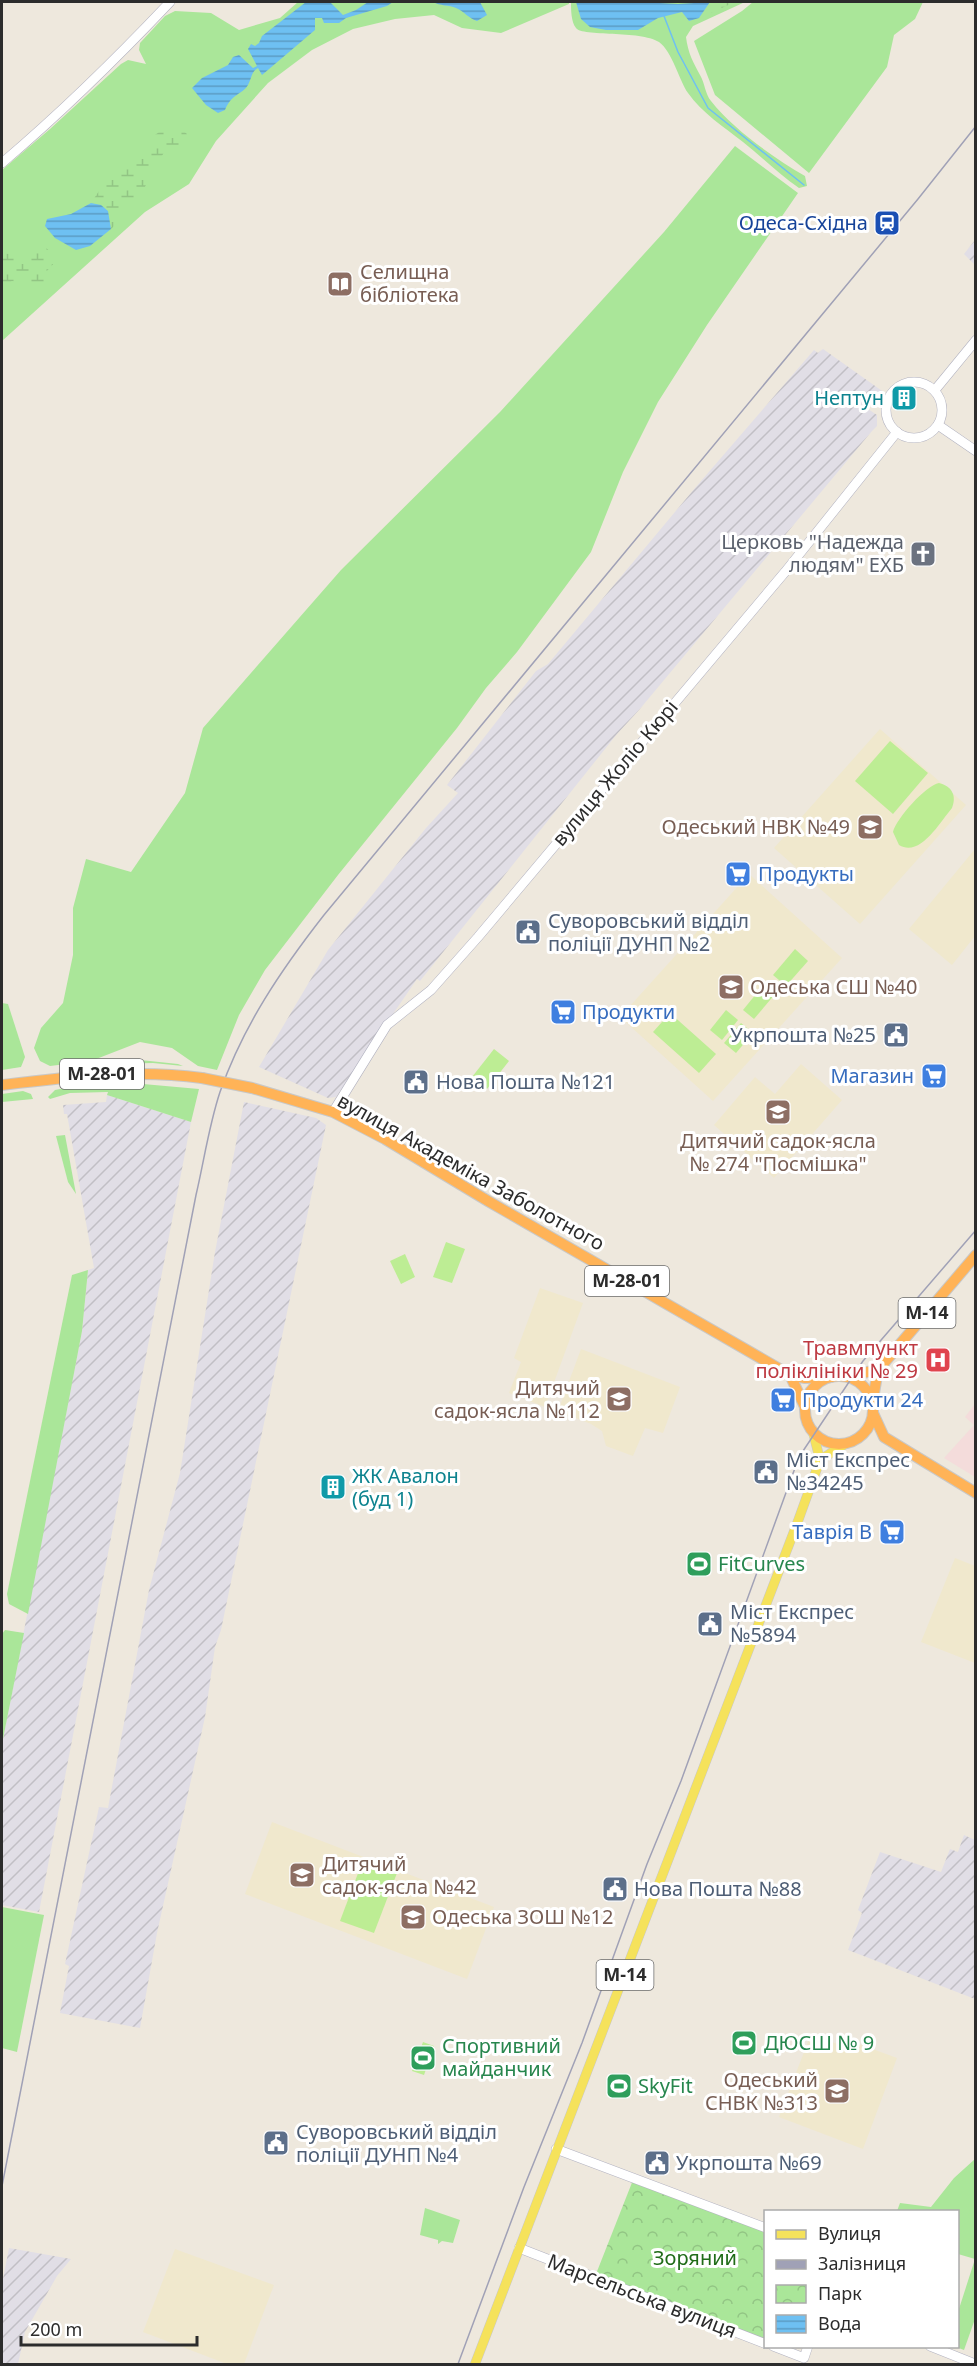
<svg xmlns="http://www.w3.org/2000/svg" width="977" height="2366" font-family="'Noto Sans',sans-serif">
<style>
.industrial{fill:url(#industrial-furrows)}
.education{fill:#f0e8cd}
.medical{fill:#f4dcdb}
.grass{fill:#aae699}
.wetland{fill:url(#wetland-marsh)}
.park{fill:url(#park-crowns)}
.pitch{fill:#bded94}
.water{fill:url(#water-rules)}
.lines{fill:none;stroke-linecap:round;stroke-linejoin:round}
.stream{stroke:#6ec0f2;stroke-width:1.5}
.secondary-casing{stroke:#b2b2c0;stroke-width:10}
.primary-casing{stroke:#c8c8c8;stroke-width:10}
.highway-casing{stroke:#c8c8c8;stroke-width:12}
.secondary{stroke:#fff;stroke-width:9}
.primary{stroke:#f5e25b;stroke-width:9}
.highway{stroke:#ffb357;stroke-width:10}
.tram{stroke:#a0a1b6;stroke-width:1.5}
.rail{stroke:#a0a1b6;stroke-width:1.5}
.highway-bridge-casing{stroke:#c8c8c8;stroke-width:12;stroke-linecap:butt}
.highway-bridge{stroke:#ffb357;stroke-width:10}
.labels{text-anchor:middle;stroke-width:6;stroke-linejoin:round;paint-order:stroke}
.shield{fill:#fff;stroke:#6b6b6b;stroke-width:1.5}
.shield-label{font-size:18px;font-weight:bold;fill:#2c2c2c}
.transit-label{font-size:20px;fill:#164399;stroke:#fff;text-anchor:end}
.education-label{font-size:20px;fill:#785e54;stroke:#fff;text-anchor:start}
.culture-label{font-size:20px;fill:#0d838f;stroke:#fff;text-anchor:end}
.worship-label{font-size:20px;fill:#5b616d;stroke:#fff;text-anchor:end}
.street-label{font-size:20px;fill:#2c2c2c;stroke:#fff}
.shop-label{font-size:20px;fill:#366cbe;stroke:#fff;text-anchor:start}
.service-label{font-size:20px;fill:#4e5e75;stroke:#fff;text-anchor:start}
.health-label{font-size:20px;fill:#be3a42;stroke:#fff;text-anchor:end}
.leisure-label{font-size:20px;fill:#27864d;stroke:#fff;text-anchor:start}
.park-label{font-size:20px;fill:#206c18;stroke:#fff}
</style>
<defs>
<pattern id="industrial-furrows" width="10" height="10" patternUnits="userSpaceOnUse" patternTransform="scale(1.5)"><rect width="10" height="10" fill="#e1dee6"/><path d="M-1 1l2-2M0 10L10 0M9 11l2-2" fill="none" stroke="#c1bfc5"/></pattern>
<pattern id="wetland-marsh" width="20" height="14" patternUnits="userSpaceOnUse" patternTransform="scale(1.5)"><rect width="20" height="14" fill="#aae699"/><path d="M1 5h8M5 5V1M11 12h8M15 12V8" fill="none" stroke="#92c584"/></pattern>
<pattern id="park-crowns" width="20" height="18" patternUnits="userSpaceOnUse" patternTransform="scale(1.5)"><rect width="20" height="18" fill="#aae699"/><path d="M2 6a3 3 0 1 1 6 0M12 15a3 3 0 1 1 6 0" fill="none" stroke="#92c584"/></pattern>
<pattern id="water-rules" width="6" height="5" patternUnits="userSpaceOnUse" patternTransform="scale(1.5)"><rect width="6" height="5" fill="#6ec0f2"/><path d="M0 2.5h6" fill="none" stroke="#5b9cc4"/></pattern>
</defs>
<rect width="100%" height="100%" fill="#eee8dd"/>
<g class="industrial">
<path d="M975 240V265L964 254Z"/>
<path d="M823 349 885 393 880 400 876 397 868 409 877 415V426L872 431 639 710 617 734 420 981 417 979 336 1097 328 1098 259 1067 328 950 426 828 458 793 447 785 536 671 548 664 695 488 814 350 818 353Z"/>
<path d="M107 1095 191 1122 39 1912 2 1905V1744L82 1331 88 1270 94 1268 67 1114H64L63 1105 106 1102Z"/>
<path d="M244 1102 316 1118 326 1125 221 1630 215 1647 205 1717 157 1933 140 2028 60 2013 69 1966 65 1964 99 1807 108 1808 149 1590 180 1473 215 1252Z"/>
<path d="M964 1835 975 1840V1999L848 1950 862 1913 858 1910 880 1852 941 1872 950 1849 958 1852Z"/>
<path d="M9 2248 71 2259 57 2276 25 2332 18 2364H2V2284Z"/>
</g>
<g class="education">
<path d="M880 729 966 805 860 924 774 848Z"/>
<path d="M975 849V936L952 965 909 929Z"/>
<path d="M749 874 842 958 713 1101 620 1017Z"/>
<path d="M801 1064 842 1100 774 1178 714 1125 755 1077 775 1094Z"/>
<path d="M540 1288 583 1303 545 1407 509 1393 521 1362 514 1358Z"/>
<path d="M581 1349 680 1387 663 1433 645 1428 633 1456 606 1446 602 1431 591 1424 558 1411Z"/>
<path d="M955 1558 975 1566V1663L921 1642Z"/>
<path d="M272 1822 494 1907 467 1979 245 1894Z"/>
<path d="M811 2034 848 2048 851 2041 897 2058 863 2149 779 2117Z"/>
<path d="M175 2249 274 2285 244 2364H227L143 2332Z"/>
</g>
<path class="medical" d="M975 1404V1477L944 1458 974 1425 965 1417Z"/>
<g class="grass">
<path d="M298 2H569V4L501 33 462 28 434 15 395 19 353 29 312 50 268 83 216 141 189 184 145 212 2 341V170L50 129 121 64 128 60 146 64 139 50 140 43 165 16 175 11 211 13 239 30 280 18Z"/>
<path d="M571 2H745L693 26 686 37C688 53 693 62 700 75 705 83 705 94 711 101 734 130 774 158 805 176L807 186 799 188C779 174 762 157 743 142 724 127 702 113 688 93 679 80 672 51 659 42 640 30 582 37 576 28 571 22 571 9 571 2Z"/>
<path d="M753 2H923L915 19 894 35 887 67 809 173 715 95 694 41 742 11Z"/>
<path d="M735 146 798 193 707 325 658 402 623 472 591 552 517 652 486 688 457 728 338 875 265 970 239 1015 217 1070 198 1066 172 1048 140 1042 91 1061 50 1066 40 1061 34 1048 41 1028 63 1003 73 955V908L86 859 131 872 185 793 203 728 341 570 500 412 664 232Z"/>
<path d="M2 1003 8 1004 25 1057 21 1067 2 1070Z"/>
<path d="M131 1059 178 1064 183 1066 153 1063 111 1064Z"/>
<path d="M143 1084 199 1089 191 1122 107 1095 108 1092 70 1093 50 1099 48 1097 55 1090 65 1088Z"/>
<path d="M23 1091 31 1094 33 1099 2 1102V1094Z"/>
<path d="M65 1135 76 1194 68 1182 56 1136Z"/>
<path d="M88 1270 82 1331 28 1614 9 1604 7 1594 72 1275Z"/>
<path d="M5 1630 24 1633 2 1744V1634Z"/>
<path d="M2 1907 44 1915 17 2052 2 2048Z"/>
<path d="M975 2159V2319L964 2350 956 2347 958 2346V2312L975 2259 958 2254V2212L897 2211 900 2203 931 2207 954 2178Z"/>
<path d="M425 2208 460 2220 453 2243 442 2241 438 2244V2240L420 2235Z"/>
</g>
<g class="wetland">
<path d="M710 2H735L699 18Z"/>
<path d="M166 128H180L187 134 183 145 167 149 157 162 142 193 124 207 119 221 111 229C111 215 105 206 91 203L103 185 119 172 145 157 153 136Z"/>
<path d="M45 247 54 255 55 262 46 272 49 285 41 296 29 285 12 281 6 285 2 300V253L29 257Z"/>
</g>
<path class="park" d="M633 2180 765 2231V2339L596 2274Z"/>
<g class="pitch">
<path d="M890 741 928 773 893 814 855 781Z"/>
<path d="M939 783C952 786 957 796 952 808 940 822 920 858 899 845L893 832C896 819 926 785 939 783Z"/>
<path d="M795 949 808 961 786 986 773 975Z"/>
<path d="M765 983 776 993 754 1019 743 1010Z"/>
<path d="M726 1010 738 1020 722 1040 710 1030Z"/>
<path d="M670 1013 716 1054 699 1073 653 1032Z"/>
<path d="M741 1023 753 1033 736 1053 724 1043Z"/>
<path d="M494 1049 509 1061 487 1089 472 1077Z"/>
<path d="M446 1242 465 1249 452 1283 433 1277Z"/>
<path d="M405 1254 415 1277 401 1284 390 1261Z"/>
<path d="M363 1860 397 1873 374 1933 340 1921Z"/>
<path d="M423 2042 434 2046 424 2075 412 2071Z"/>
</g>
<g class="water">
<path d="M306 2H330L343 15 356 10 368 2H393L387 6 346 18 339 23H324L322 18H315V30L262 75 258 68C251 72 252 78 248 85 242 95 232 93 225 110L218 113 206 105 192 88 202 78 228 65 233 57 239 55 253 68 257 66 248 49 251 44 255 46 259 43 262 36Z"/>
<path d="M433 2H480L487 15 477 21C468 18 465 12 456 8 449 5 440 6 433 2Z"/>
<path d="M576 2H641L678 4 710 2 699 18 689 21 682 12 658 18 638 30H606L590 27 581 19Z"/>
<path d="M91 203 101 205 108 211 111 229 90 246 76 250 55 238 45 226 47 219 71 214Z"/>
</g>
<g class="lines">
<path class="stream" d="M664 16 678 52 708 108 804 185"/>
<g class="secondary-casing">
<g id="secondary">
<path d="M2 163C61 113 117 58 170 2"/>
<circle cx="914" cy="410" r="28"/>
<path d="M935 390 976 340"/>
<path d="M938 425 976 451"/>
<path d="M333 1112 387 1025 431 990 478 937 785 572 897 432"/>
<path d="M556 2149 766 2228"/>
<path d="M519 2248 766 2344"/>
<path d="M773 2346 804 2358 808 2346"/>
<path d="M930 2346 975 2364"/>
</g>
</g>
<g class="primary-casing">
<g id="primary">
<path d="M820 1460 845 1444"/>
<path d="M475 2364 798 1521 820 1460 813 1432"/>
</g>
</g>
<g class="highway-casing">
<g id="highway">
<path d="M2 1085C69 1077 135 1069 202 1078"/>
<path d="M252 1088 333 1112 385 1139 488 1201 790 1375 805 1378 831 1377"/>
<path d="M790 1375 805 1407"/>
<path d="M847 1376 878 1370 976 1255"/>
<circle cx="839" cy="1410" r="34"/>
<path d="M873 1399 878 1370"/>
<path d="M873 1413 884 1437 976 1493"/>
</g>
</g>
<use href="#secondary" class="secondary"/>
<use href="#primary" class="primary"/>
<use href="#highway" class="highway"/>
<path class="tram" d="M458 2364 524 2187 582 2043 647 1864 681 1781 799 1457 863 1361 976 1230"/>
<path class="rail" d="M2 2186 196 1195C204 1161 209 1125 220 1092 243 1026 281 970 324 915L918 199 976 126"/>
<g class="highway-bridge-casing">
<path id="highway-bridge" d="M202 1078 252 1088"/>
</g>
<use href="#highway-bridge" class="highway-bridge"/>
</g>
<defs>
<g id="station-square" transform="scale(1.35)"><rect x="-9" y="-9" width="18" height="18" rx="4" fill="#1a4fb4" stroke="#fff"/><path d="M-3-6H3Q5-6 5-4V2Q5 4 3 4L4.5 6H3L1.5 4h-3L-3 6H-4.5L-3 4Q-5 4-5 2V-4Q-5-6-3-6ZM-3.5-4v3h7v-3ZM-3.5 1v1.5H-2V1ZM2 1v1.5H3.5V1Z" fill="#fff"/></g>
<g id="library-square" transform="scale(1.35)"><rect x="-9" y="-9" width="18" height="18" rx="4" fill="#8d6e63" stroke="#fff"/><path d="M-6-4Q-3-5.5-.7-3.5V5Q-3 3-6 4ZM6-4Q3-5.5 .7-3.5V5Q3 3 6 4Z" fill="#fff"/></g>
<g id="building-square" transform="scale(1.35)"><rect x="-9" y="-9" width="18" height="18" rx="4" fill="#0f9aa8" stroke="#fff"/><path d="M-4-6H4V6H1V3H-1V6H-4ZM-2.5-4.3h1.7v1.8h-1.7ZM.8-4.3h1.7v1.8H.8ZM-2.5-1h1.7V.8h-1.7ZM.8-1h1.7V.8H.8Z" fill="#fff"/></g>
<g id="church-square" transform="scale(1.35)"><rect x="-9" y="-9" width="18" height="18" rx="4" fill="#6b7280" stroke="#fff"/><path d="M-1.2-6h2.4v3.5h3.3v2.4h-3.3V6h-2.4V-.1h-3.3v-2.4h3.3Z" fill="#fff"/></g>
<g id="school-square" transform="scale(1.35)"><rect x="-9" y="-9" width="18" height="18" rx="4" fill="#8d6e63" stroke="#fff"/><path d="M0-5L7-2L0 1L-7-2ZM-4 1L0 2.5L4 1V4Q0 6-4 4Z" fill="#fff"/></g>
<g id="supermarket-square" transform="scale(1.35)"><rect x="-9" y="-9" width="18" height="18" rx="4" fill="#3f7fe0" stroke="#fff"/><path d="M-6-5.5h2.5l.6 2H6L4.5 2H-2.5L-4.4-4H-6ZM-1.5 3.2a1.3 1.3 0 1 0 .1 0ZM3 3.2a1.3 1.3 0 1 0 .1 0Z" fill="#fff"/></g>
<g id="civic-square" transform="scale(1.35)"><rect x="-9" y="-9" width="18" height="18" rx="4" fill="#5c6f8a" stroke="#fff"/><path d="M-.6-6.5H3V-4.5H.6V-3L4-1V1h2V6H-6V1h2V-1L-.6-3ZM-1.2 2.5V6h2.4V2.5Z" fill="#fff"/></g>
<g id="hospital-square" transform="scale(1.35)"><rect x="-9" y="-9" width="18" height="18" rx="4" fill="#e0444e" stroke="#fff"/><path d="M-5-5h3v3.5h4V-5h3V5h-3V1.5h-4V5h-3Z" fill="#fff"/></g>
<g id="stadium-square" transform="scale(1.35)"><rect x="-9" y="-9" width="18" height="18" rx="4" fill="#2e9e5b" stroke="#fff"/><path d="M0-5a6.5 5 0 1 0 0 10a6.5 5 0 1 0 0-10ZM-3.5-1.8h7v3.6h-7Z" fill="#fff"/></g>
</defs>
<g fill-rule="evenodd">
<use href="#station-square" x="887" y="223"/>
<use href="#library-square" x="340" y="284"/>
<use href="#building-square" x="904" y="398"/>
<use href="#church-square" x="923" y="554"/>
<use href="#school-square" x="870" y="827"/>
<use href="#supermarket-square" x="738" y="874"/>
<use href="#civic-square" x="528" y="932"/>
<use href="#school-square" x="731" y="987"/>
<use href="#supermarket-square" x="563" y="1012"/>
<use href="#civic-square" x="896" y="1035"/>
<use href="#supermarket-square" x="934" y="1076"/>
<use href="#civic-square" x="416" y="1082"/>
<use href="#school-square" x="778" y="1112"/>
<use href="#hospital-square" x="938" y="1360"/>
<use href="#school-square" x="619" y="1399"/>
<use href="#supermarket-square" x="783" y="1400"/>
<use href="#civic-square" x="766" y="1472"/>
<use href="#building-square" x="333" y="1487"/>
<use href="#supermarket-square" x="892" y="1532"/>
<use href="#stadium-square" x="699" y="1564"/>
<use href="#civic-square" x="710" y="1624"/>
<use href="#school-square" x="302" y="1875"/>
<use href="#civic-square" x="615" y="1889"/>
<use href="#school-square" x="413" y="1917"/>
<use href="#stadium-square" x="744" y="2043"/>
<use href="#stadium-square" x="423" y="2058"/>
<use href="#stadium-square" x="619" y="2086"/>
<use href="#school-square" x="837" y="2091"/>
<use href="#civic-square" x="276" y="2143"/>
<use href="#civic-square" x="657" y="2163"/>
</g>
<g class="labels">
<g class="shield">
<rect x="60" y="1059" width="84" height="30" rx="4.5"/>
<rect x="585" y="1266" width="84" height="30" rx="4.5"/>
<rect x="898.5" y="1298" width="57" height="30" rx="4.5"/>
<rect x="596.5" y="1960" width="57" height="30" rx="4.5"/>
</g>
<g class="shield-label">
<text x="102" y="1080">М-28-01</text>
<text x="627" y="1287">М-28-01</text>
<text x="927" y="1319">М-14</text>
<text x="625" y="1981">М-14</text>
</g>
<g class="transit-label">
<text x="868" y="230">Одеса-Східна</text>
</g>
<g class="education-label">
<text x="360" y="279">Селищна<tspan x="360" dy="23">бібліотека</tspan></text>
<text x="850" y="834" text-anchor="end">Одеський НВК №49</text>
<text x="750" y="994">Одеська СШ №40</text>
<text x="778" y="1148" text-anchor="middle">Дитячий садок-ясла<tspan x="778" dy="23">№ 274 "Посмішка"</tspan></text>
<text x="600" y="1395" text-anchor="end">Дитячий<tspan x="600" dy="23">садок-ясла №112</tspan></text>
<text x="322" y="1871">Дитячий<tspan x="322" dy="23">садок-ясла №42</tspan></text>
<text x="432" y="1924">Одеська ЗОШ №12</text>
<text x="818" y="2087" text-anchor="end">Одеський<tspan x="818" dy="23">СНВК №313</tspan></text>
</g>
<g class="culture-label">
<text x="884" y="405">Нептун</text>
<text x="352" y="1483" text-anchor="start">ЖК Авалон<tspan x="352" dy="23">(буд 1)</tspan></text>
</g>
<g class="worship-label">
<text x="904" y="549">Церковь "Надежда<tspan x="904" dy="23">людям" ЕХБ</tspan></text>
</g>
<g class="street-label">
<text transform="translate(615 773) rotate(-50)" y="7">вулиця Жоліо Кюрі</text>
<text transform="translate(471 1172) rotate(29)" y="7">вулиця Академіка Заболотного</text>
<text transform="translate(642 2296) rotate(21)" y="7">Марсельська вулиця</text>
</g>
<g class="shop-label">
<text x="758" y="881">Продукты</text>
<text x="582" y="1019">Продукти</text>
<text x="914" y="1083" text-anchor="end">Магазин</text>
<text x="802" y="1407">Продукти 24</text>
<text x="872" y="1539" text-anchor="end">Таврія В</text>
</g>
<g class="service-label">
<text x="548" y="928">Суворовський відділ<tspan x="548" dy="23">поліції ДУНП №2</tspan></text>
<text x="876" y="1042" text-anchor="end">Укрпошта №25</text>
<text x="436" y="1089">Нова Пошта №121</text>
<text x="786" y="1467">Міст Експрес<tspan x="786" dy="23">№34245</tspan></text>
<text x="730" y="1619">Міст Експрес<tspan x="730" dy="23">№5894</tspan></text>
<text x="634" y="1896">Нова Пошта №88</text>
<text x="296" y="2139">Суворовський відділ<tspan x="296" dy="23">поліції ДУНП №4</tspan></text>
<text x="676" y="2170">Укрпошта №69</text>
</g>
<g class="health-label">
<text x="918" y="1355">Травмпункт<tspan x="918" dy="23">поліклініки № 29</tspan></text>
</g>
<g class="leisure-label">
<text x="718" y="1571">FitCurves</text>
<text x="764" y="2050">ДЮСШ № 9</text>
<text x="442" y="2053">Спортивний<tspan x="442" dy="23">майданчик</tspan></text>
<text x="638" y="2093">SkyFit</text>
</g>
<g class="park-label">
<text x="695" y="2265">Зоряний</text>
</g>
</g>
<rect width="977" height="2366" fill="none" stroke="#2c2c2c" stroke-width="6"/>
<rect x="764" y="2210" width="195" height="138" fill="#ffffff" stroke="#ababab" stroke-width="1.5"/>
<rect x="776" y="2230" width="30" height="9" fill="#f5e25b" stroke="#ababab" stroke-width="1.5"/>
<text x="818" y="2240" font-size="18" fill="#2c2c2c">Вулиця</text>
<rect x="776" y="2260" width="30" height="9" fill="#a0a1b6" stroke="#ababab" stroke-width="1.5"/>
<text x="818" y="2270" font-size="18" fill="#2c2c2c">Залізниця</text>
<rect x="776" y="2285" width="30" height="18" fill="url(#park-crowns)" stroke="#ababab" stroke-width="1.5"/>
<text x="818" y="2300" font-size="18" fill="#2c2c2c">Парк</text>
<rect x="776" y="2315" width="30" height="18" fill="url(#water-rules)" stroke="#ababab" stroke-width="1.5"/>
<text x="818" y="2330" font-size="18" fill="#2c2c2c">Вода</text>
<path d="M21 2336v9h176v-9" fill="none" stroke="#2c2c2c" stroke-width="3"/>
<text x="30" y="2336" font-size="18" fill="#2c2c2c" stroke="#ffffff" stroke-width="4.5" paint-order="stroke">200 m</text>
</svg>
